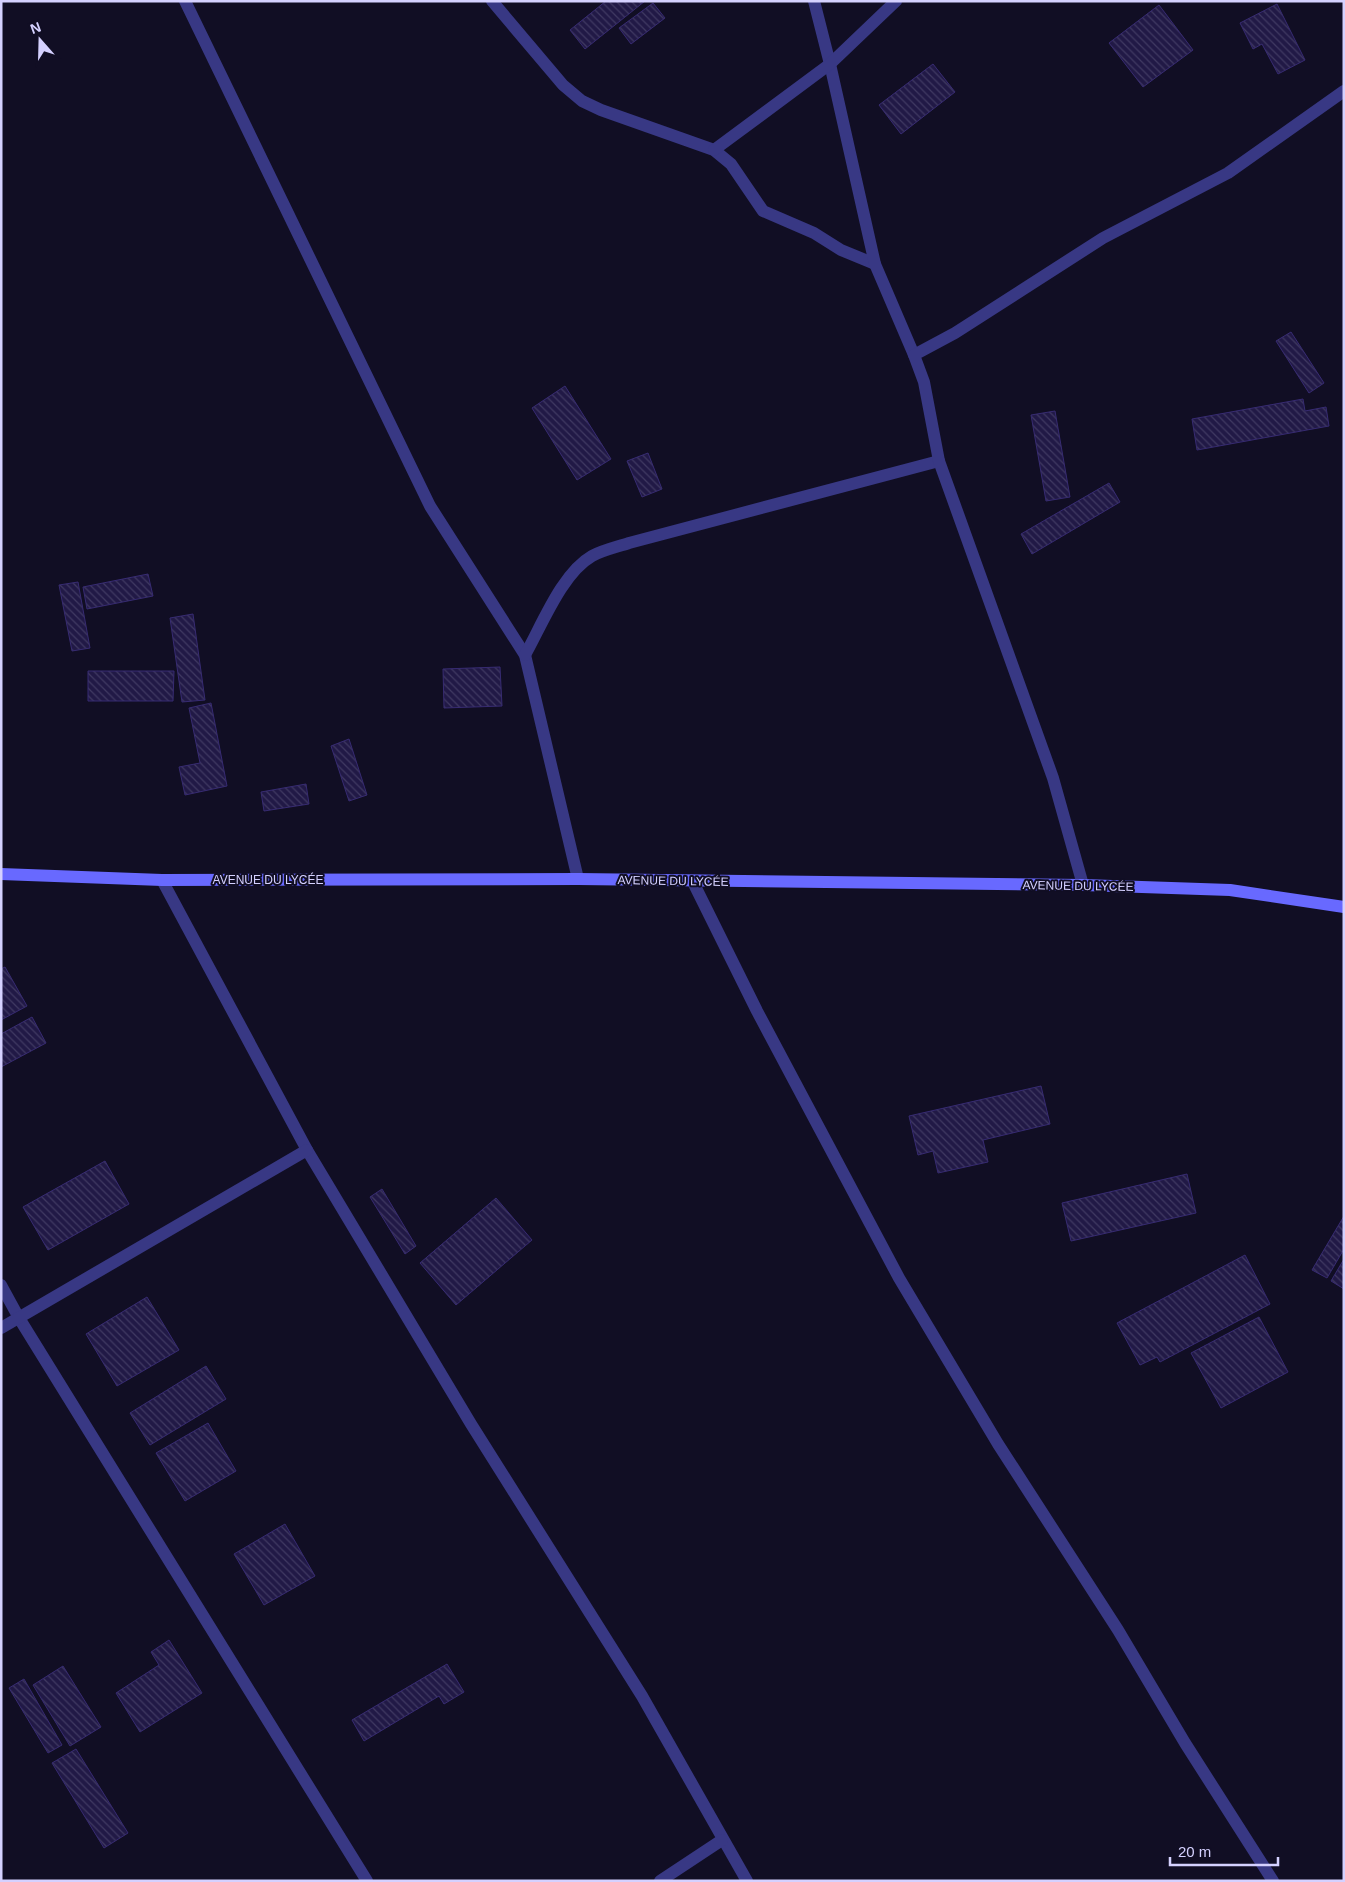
<svg xmlns="http://www.w3.org/2000/svg" width="1345" height="1882" font-family="Helvetica,sans-serif">
<style>
.building{fill:url(#building-back-hatch);stroke:#372b72}
.lines{fill:none;stroke-linecap:round;stroke-linejoin:round}
.minor{stroke:#383884;stroke-width:12}
.secondary{stroke:#6869ff;stroke-width:12}
.labels{text-anchor:middle;stroke-width:4;stroke-linejoin:round;paint-order:stroke}
.street-label{font-size:12px;fill:#d5d1ff;stroke:#110e24}
</style>
<defs>
<pattern id="building-back-hatch" width="6" height="6" patternUnits="userSpaceOnUse" patternTransform="scale(1.25)"><rect width="6" height="6" fill="#211946"/><path d="M-1 5l2 2M0 0l6 6M5-1l2 2" fill="none" stroke="#403962"/></pattern>
</defs>
<rect width="100%" height="100%" fill="#110e24"/>
<g class="building">
<path d="M606 1H645L585 49 570 30Z"/>
<path d="M653 3 665 18 631 44 619 28Z"/>
<path d="M1277 4 1305 60 1278 74 1262 44 1253 49 1240 23Z"/>
<path d="M1159 5 1193 50 1143 87 1109 43Z"/>
<path d="M933 64 955 92 901 134 879 105Z"/>
<path d="M1291 332 1324 383 1309 393 1276 341Z"/>
<path d="M565 386 611 459 577 480 532 408Z"/>
<path d="M1303 399 1305 411 1326 407 1329 426 1197 450 1192 419Z"/>
<path d="M1055 411 1070 497 1046 501 1031 415Z"/>
<path d="M648 453 662 489 642 497 627 461Z"/>
<path d="M1109 483 1120 502 1032 554 1021 534Z"/>
<path d="M148 574 153 596 87 609 83 587Z"/>
<path d="M78 582 90 648 72 651 59 585Z"/>
<path d="M193 614 205 700 182 702 170 618Z"/>
<path d="M500 667 502 706 444 708 443 669Z"/>
<path d="M88 671H174L173 701H88Z"/>
<path d="M211 703 227 786 185 795 179 767 200 763 189 708Z"/>
<path d="M349 739 367 795 349 801 331 746Z"/>
<path d="M306 784 309 804 264 811 261 792Z"/>
<path d="M5 967 27 1006 1 1020V969Z"/>
<path d="M32 1017 46 1043 1 1067V1034Z"/>
<path d="M1041 1086 1050 1124 983 1140 988 1162 938 1173 933 1151 918 1155 909 1116Z"/>
<path d="M105 1161 129 1204 48 1250 23 1207Z"/>
<path d="M1187 1174 1196 1213 1071 1241 1062 1203Z"/>
<path d="M382 1189 416 1246 405 1254 370 1197Z"/>
<path d="M496 1198 532 1240 456 1305 420 1263Z"/>
<path d="M1344 1216V1249L1327 1278 1312 1270Z"/>
<path d="M1245 1255 1270 1304 1160 1362 1157 1357 1140 1365 1117 1323Z"/>
<path d="M1344 1259V1289L1331 1281Z"/>
<path d="M147 1297 179 1350 117 1386 86 1334Z"/>
<path d="M1259 1317 1288 1372 1221 1408 1191 1353Z"/>
<path d="M206 1366 226 1399 150 1445 130 1413Z"/>
<path d="M208 1423 236 1471 185 1501 156 1453Z"/>
<path d="M285 1524 315 1576 264 1605 234 1554Z"/>
<path d="M169 1640 202 1693 140 1732 116 1693 159 1665 151 1652Z"/>
<path d="M447 1664 464 1692 444 1704 439 1696 364 1741 352 1720Z"/>
<path d="M63 1666 101 1727 70 1746 33 1685Z"/>
<path d="M24 1679 62 1745 48 1753 9 1688Z"/>
<path d="M76 1749 128 1833 104 1848 52 1763Z"/>
</g>
<g class="lines">
<g class="minor">
<path d="M185 1 430 506 525 655 578 879"/>
<path d="M492 1 563 85 582 101 601 110 714 150 731 164 763 211 814 233 841 250 875 264"/>
<path d="M814 1 830 64 875 264 914 355"/>
<path d="M714 150 830 64 896 1"/>
<path d="M525 655C542 625 562 573 592 556 603 550 617 547 629 543L939 461"/>
<path d="M162 880 307 1150 471 1424 642 1696 747 1881"/>
<path d="M693 882 757 1011 899 1278 998 1444 1118 1630 1185 1743 1273 1881"/>
<path d="M1083 885 1053 778 939 461 924 382 914 355 955 333 1103 238 1228 173 1344 91"/>
<path d="M1 1285 19 1318 367 1881"/>
<path d="M1 1328 307 1150"/>
<path d="M660 1881 722 1840"/>
</g>
<path class="secondary" d="M1 874 162 880 578 879 1083 885 1230 890 1344 907"/>
</g>
<g class="labels">
<g class="street-label">
<text x="268" y="884">AVENUE DU LYCÉE</text>
<text transform="translate(673 881) rotate(1)" y="4">AVENUE DU LYCÉE</text>
<text transform="translate(1078 886) rotate(1)" y="4">AVENUE DU LYCÉE</text>
</g>
</g>
<rect width="1345" height="1882" fill="none" stroke="#d5d1ff" stroke-width="5"/>
<g transform="translate(40 40) rotate(340)" stroke="#110e24" stroke-width="4" paint-order="stroke">
<path d="M0-4L9 19L0 12L-9 19Z" fill="#d5d1ff"/>
<text y="-8" font-size="14" font-weight="bold" text-anchor="middle" fill="#d5d1ff">N</text>
</g>
<path d="M1170 1857v8h108v-8" fill="none" stroke="#d5d1ff" stroke-width="2.5"/>
<text x="1178" y="1857" font-size="15" fill="#d5d1ff" stroke="#110e24" stroke-width="4" paint-order="stroke">20 m</text>
</svg>
